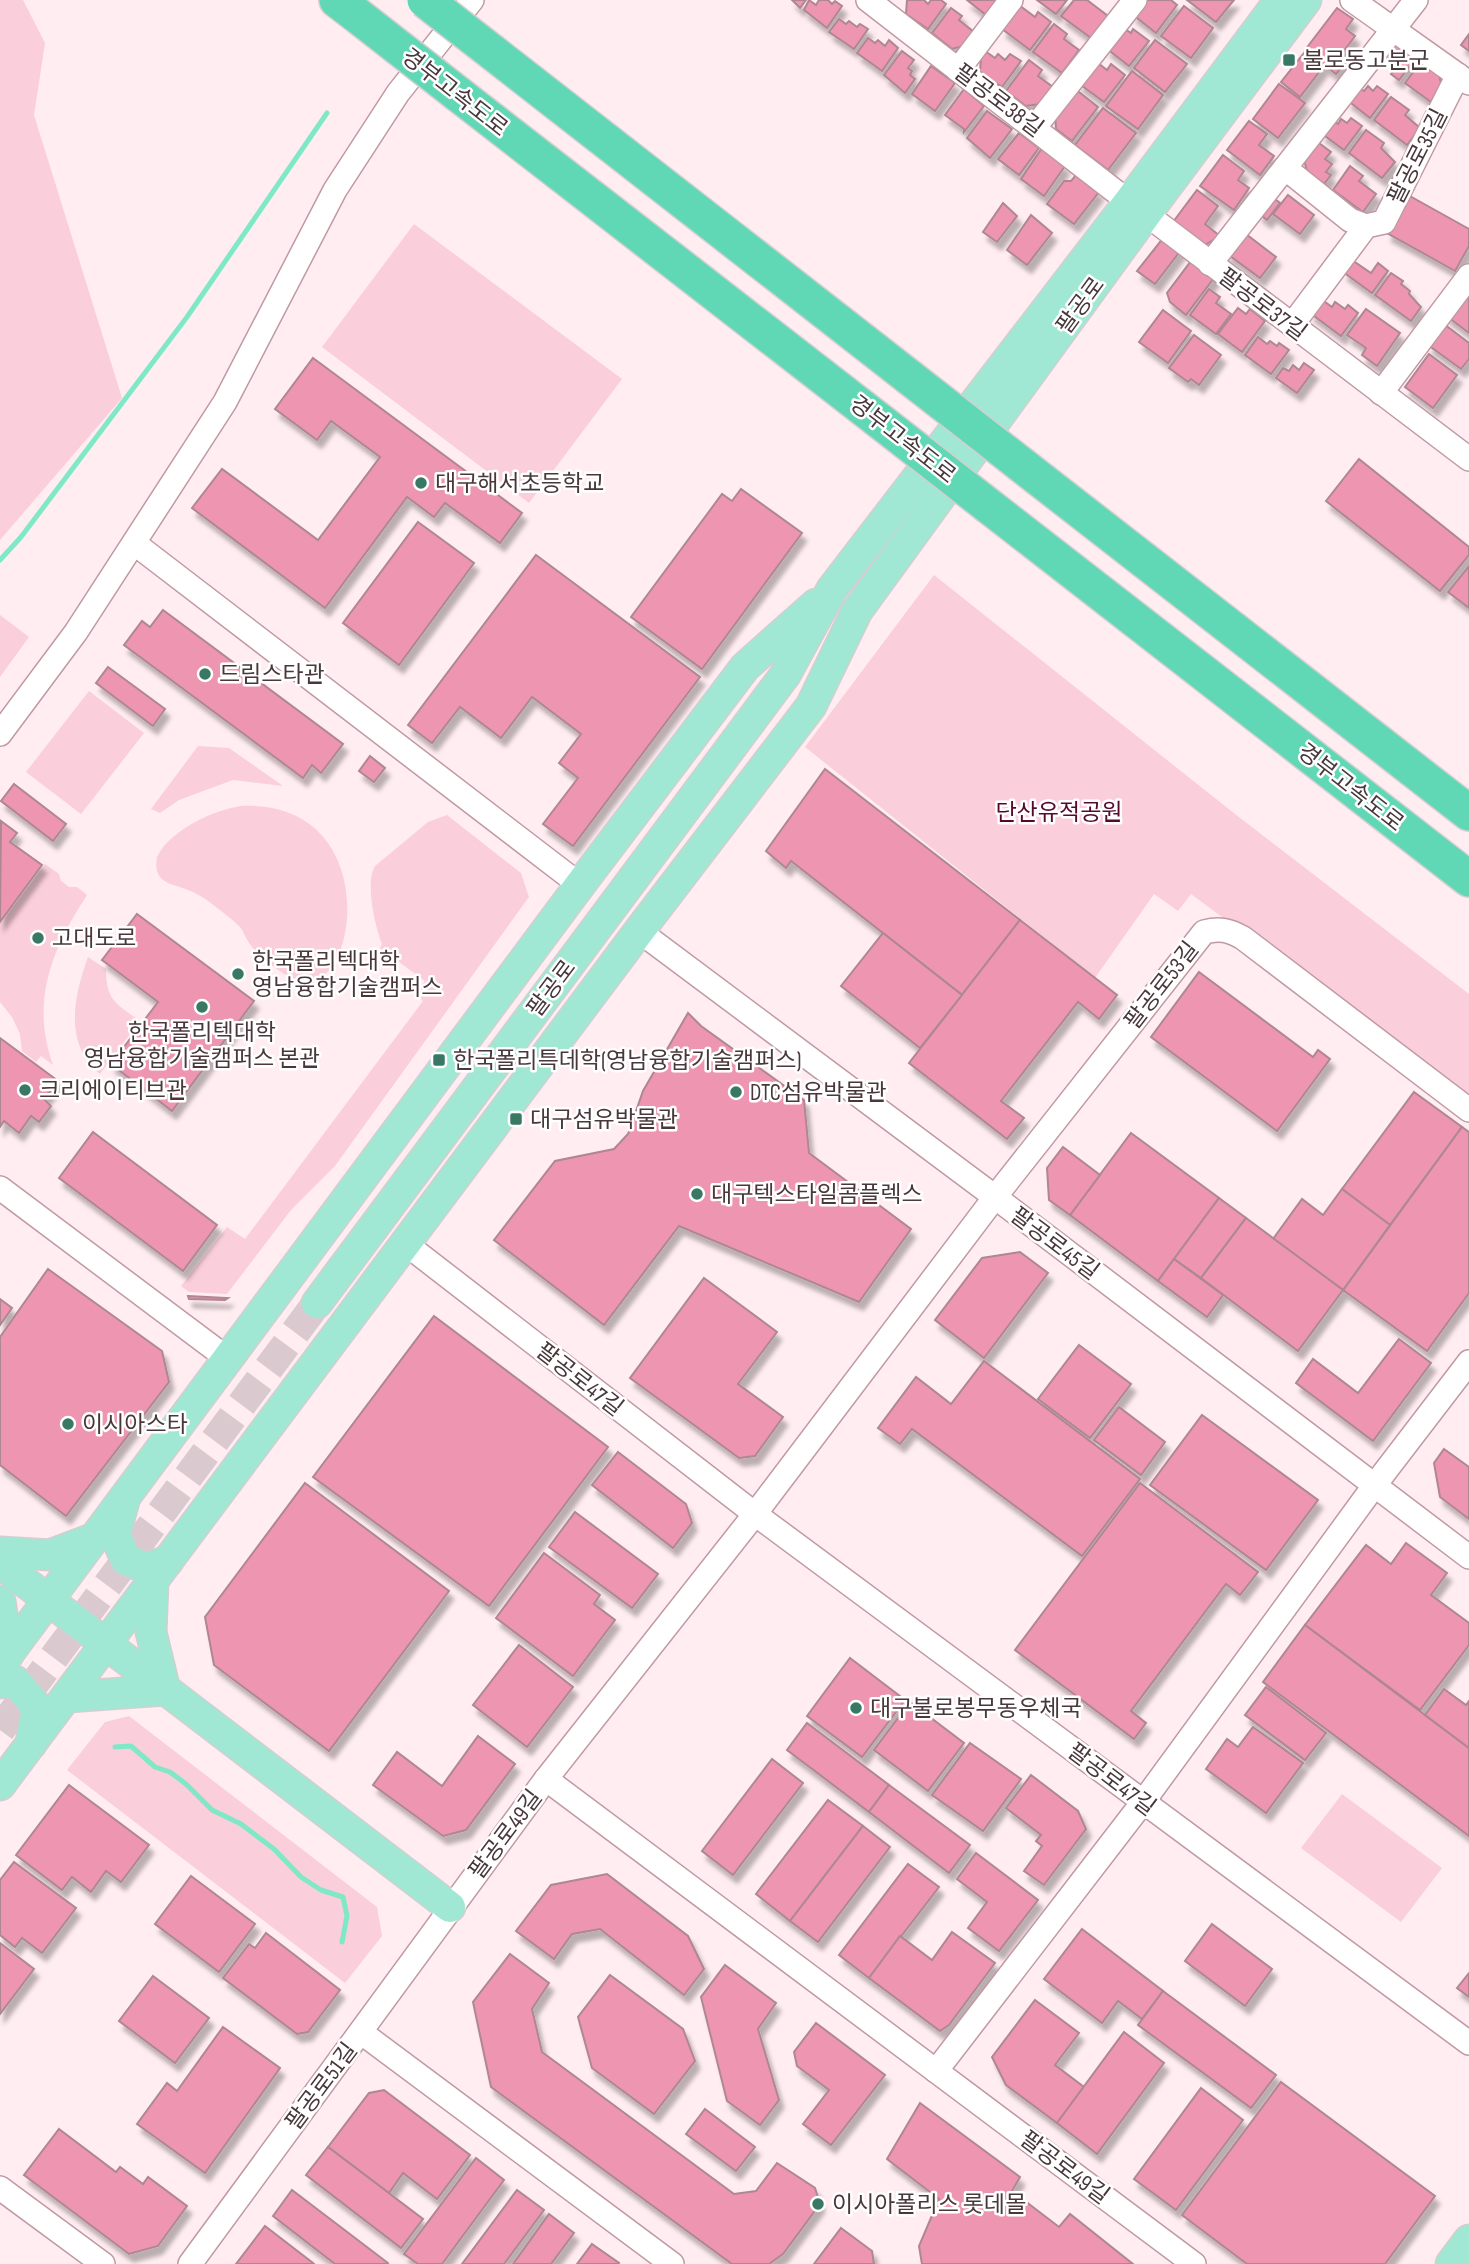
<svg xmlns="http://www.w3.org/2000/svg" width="1469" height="2264" font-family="'Sofia Sans Condensed','Noto Sans KR',sans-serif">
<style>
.green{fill:#faceda}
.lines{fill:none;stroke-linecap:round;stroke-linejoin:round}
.stream{stroke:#7ee8c7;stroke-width:5}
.building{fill:#ee96b1;stroke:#ae8792;stroke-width:2;filter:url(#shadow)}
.major-tunnel{stroke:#dac9ce;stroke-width:30;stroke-dasharray:30 15;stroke-linecap:butt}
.minor-casing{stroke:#c099a4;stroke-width:26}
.major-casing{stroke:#d3cfd0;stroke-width:33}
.highway-casing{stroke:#d3cfd0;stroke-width:38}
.minor{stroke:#fff;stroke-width:23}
.major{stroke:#a0e8d3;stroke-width:30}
.highway{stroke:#61d8b5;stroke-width:35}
.highway-bridge-casing{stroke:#d3cfd0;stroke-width:38;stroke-linecap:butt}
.highway-bridge{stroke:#61d8b5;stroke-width:35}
.poi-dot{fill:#397865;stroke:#fff;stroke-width:2.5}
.labels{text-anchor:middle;stroke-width:5;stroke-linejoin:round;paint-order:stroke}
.poi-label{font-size:23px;fill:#48383c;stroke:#fff;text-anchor:start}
.street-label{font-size:23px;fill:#48383c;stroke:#fff}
.park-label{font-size:23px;fill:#57092c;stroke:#fff}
</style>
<defs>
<filter id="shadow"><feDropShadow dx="4.5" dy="8" stdDeviation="2" flood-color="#0004"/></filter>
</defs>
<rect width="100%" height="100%" fill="#ffedf2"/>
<g class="green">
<path d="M0 0H23L45 43 34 115 122 398 0 540Z"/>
<path d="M414 224 622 379 529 503 322 347Z"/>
<path d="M934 575 1235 814 1469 994V1100L1191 894 1178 911 1154 894 1095 978 805 747Z"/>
<path d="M0 615 29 637 0 677Z"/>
<path d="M89 691 144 733 81 814 26 772Z"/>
<path d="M198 746 229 748 283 786 233 780 179 800 160 813 151 809Z"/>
<path d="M241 806C387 799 359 1002 297 981 285 977 254 953 248 941 245 937 244 932 240 927 233 920 224 913 216 907 209 901 201 896 193 892 175 883 152 886 157 857 169 831 213 810 241 806Z"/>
<path d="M447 815 521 873 529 897 335 1166 291 1210 227 1294 189 1292 181 1286 227 1227 245 1239 423 1001 416 994 425 981 380 948 382 944C375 926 365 883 375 866L428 822Z"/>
<path d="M45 864 59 874 61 881 69 887H77L87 895C52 949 30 1001 53 1065L41 1056 36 1062 22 1051 20 1034 12 1017 0 1002V924Z"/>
<path d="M88 957 106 969C106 1000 115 1003 140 1021L100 1074C63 1043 74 996 88 957Z"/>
<path d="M129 1716 377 1907 382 1936 345 1983 67 1770 105 1722Z"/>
<path d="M1342 1794 1442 1868 1401 1922 1301 1848Z"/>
</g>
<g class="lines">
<g class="stream">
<path d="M0 560 21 537 187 317 327 113"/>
<path d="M115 1747 131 1746 155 1767 170 1772 186 1784 212 1810 241 1824 274 1849 301 1877 321 1890 343 1897 347 1916 342 1942"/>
</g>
</g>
<g class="building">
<path d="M792 0H806L800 8Z"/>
<path d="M809 0 816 5 819 0H828L832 4 835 1 842 6 827 28 804 10Z"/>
<path d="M924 0 928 4 931 0H941L946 4 928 29 906 14 907 0Z"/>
<path d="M967 0H997L986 15Z"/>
<path d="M1037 0H1067L1056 14Z"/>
<path d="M1074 0H1087L1108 16 1091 38 1061 16Z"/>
<path d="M1142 0H1171L1177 5 1156 33 1132 14Z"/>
<path d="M1187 0H1234L1216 22Z"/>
<path d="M1019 5 1035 17 1038 12 1051 22 1030 50 1002 29Z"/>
<path d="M1184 6 1213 28 1191 58 1161 36Z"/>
<path d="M951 8 962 16 959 20 974 32 963 46 952 49 932 33Z"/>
<path d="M1337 8 1353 19 1346 29 1355 36 1341 55 1345 63 1336 74 1305 50Z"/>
<path d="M839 19 846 24 849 21 857 27 860 24 868 29 854 49 829 32Z"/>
<path d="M1054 24 1067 34 1064 39 1079 50 1062 73 1033 52Z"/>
<path d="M1122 27 1131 33 1133 29 1149 41 1129 66 1106 48Z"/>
<path d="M1469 34V51L1461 45Z"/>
<path d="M868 38 875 43 878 40 885 46 889 40 898 48 882 71 857 53Z"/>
<path d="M1155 40 1187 64 1165 92 1134 68Z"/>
<path d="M1399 44 1416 58 1399 80 1391 74 1396 68 1387 61 1392 54 1384 48 1387 45Z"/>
<path d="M902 51 914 60 908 68 912 71 910 75 915 79 905 93 884 75Z"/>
<path d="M985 51 995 58 998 54 1005 60 1010 54 1021 61 1002 87 980 72 981 57Z"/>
<path d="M1304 53 1323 67 1300 97 1281 82Z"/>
<path d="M1029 60 1042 70 1038 76 1053 87 1040 104 1026 106 1006 91Z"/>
<path d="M1421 62 1439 75 1442 87 1431 102 1405 83Z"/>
<path d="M1098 63 1107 70 1111 64 1125 75 1104 102 1078 83Z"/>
<path d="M931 66 955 83 935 111 912 94Z"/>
<path d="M1132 71 1163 95 1138 129 1106 106Z"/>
<path d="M1279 84 1305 103 1278 138 1253 119Z"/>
<path d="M1368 86 1373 91 1377 86 1388 94 1370 118 1347 100 1359 88 1364 91Z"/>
<path d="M1074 88 1098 107 1072 141 1056 129 1055 114Z"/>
<path d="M964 89 984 106 964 132V129L945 115Z"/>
<path d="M1391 97 1409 110 1405 115 1420 128 1407 145 1374 120Z"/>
<path d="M1103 108 1136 133 1108 170 1075 145Z"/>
<path d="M987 111 1012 129 990 158 967 138Z"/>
<path d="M1351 118 1362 126 1344 150 1321 133 1333 120 1338 124 1341 119 1347 123Z"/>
<path d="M1249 121 1267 134 1259 145 1274 156 1260 175 1227 150Z"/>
<path d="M1366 130 1384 143 1381 148 1395 162 1382 178 1349 153Z"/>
<path d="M1019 133 1039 148 1019 175 998 159Z"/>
<path d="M1315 140 1331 152 1325 159 1332 164 1326 172 1331 175 1324 184 1307 171 1303 157Z"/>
<path d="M1042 148 1065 166 1044 196 1021 179Z"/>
<path d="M1223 155 1244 171 1238 180 1249 188 1234 210 1200 186Z"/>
<path d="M1350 166 1363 176 1359 181 1376 194 1363 212 1333 190Z"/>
<path d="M1076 175 1099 192 1074 224 1047 204 1064 181H1071Z"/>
<path d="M1197 190 1218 206 1205 224 1220 236 1203 246 1173 222Z"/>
<path d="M1288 195 1314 215 1300 234 1273 214Z"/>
<path d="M1408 195 1469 229V246L1455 271 1387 233Z"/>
<path d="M1271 196 1280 203 1267 220 1258 213Z"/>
<path d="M1003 203 1017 216 997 242 983 232Z"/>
<path d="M1031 215 1052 233 1027 265 1007 250Z"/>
<path d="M1242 231 1276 257 1260 278 1226 253Z"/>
<path d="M1164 237 1181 250 1155 284 1137 271Z"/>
<path d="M1194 257 1217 274 1186 315 1170 302 1167 293Z"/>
<path d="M1352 260 1371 273 1378 263 1388 271 1372 293 1343 272Z"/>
<path d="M1391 273 1403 281 1401 284 1410 291 1409 294 1421 307 1411 321 1375 295Z"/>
<path d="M1209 289 1220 297 1216 303 1231 314 1216 334 1190 315Z"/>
<path d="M1468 294 1469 295V333L1445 315Z"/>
<path d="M1321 299 1332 307 1335 302 1345 309 1348 305 1358 313 1341 336 1310 313Z"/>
<path d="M1238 308 1246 314 1250 309 1265 321 1242 352 1218 334Z"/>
<path d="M1366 309 1400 333 1377 366 1362 355 1366 348 1347 335Z"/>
<path d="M1163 310 1191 331 1168 363 1139 342Z"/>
<path d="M1444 324 1469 343V359L1461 369 1428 345Z"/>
<path d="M1194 335 1221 355 1199 385 1191 379 1188 382 1169 368Z"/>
<path d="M1258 337 1267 344 1270 341 1277 346 1279 343 1289 350 1271 374 1245 355Z"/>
<path d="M1429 354 1457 375 1433 408 1405 387Z"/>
<path d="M313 358 522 513 500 543 445 503 434 517 407 497 325 608 192 508 222 469 318 540 380 457 331 421 317 440 275 409Z"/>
<path d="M1304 363 1314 370 1297 393 1276 378 1283 368 1289 371 1293 365 1299 370Z"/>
<path d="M1359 459 1469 547V555L1440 591 1326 501Z"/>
<path d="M741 489 802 533 702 669 631 617 722 494 732 501Z"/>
<path d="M418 522 474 563 399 665 343 623Z"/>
<path d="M536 555 700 677 573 846 543 824 578 778 559 763 581 734 532 697 501 738 460 707 432 743 408 725Z"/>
<path d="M1469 566V608L1448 592Z"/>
<path d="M163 610 343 744 321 773 312 765 303 778 124 645 142 621 150 627Z"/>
<path d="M108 667 165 709 153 726 96 683Z"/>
<path d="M370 756 385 768 374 782 359 771Z"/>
<path d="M825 769 1020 920 962 995 791 861 786 868 766 851Z"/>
<path d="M14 784 66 824 53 841 1 801Z"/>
<path d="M1 821 17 833 10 842 42 865 0 922Z"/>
<path d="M137 914 254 1001 172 1111 111 1064 158 1002 102 960Z"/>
<path d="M1020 920 1117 995 1099 1019 1078 1002 1001 1101 1024 1118 1007 1139 909 1063Z"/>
<path d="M883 933 962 995 920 1048 841 986Z"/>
<path d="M1199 972 1313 1057 1318 1050 1330 1059 1277 1131 1151 1037Z"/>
<path d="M688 1013 701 1026 804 1100 809 1153 911 1229 859 1302 679 1226 604 1325 494 1240 555 1161 614 1149 628 1134 643 1091Z"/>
<path d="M0 1038 58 1081 44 1099 51 1106 39 1122 31 1116 19 1133 4 1121 0 1127Z"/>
<path d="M1414 1092 1462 1127 1390 1225 1342 1189Z"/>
<path d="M1462 1127 1469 1132V1293L1427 1351 1343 1290Z"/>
<path d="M93 1132 217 1225 183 1271 59 1178Z"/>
<path d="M1131 1133 1219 1198 1158 1281 1070 1215Z"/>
<path d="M1063 1147 1100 1175 1070 1215 1049 1200 1047 1168Z"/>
<path d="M1342 1189 1390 1225 1343 1290 1273 1239 1302 1199 1323 1215Z"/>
<path d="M1219 1198 1246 1218 1201 1278 1174 1259Z"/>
<path d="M1246 1218 1343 1290 1298 1351 1201 1278Z"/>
<path d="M1020 1252 1048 1273 984 1358 935 1320 982 1258Z"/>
<path d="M1174 1259 1223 1295 1207 1317 1158 1281Z"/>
<path d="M48 1269 162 1351 169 1382 66 1516 0 1465V1337Z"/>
<path d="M704 1278 777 1332 738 1384 783 1417 755 1456 739 1458 630 1378Z"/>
<path d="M188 1296 228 1298 225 1300 189 1299Z"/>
<path d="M0 1299 12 1308 0 1325Z"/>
<path d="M434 1316 608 1447 489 1606 313 1477Z"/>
<path d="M1399 1339 1431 1363 1373 1441 1296 1383 1313 1359 1358 1393Z"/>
<path d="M1079 1345 1131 1384 1090 1438 1038 1399Z"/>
<path d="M984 1361 1140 1479 1082 1556 912 1429 900 1444 878 1428 916 1377 951 1404Z"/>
<path d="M1119 1407 1165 1442 1141 1475 1094 1440Z"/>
<path d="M1202 1415 1318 1500 1266 1570 1150 1485Z"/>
<path d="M1444 1449 1469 1467V1519L1440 1497 1434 1463Z"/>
<path d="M618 1452 686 1504 692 1523 673 1548 592 1485Z"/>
<path d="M305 1483 449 1591 329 1751 214 1665 205 1617Z"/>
<path d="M1140 1483 1258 1572 1240 1595 1226 1584 1131 1711 1146 1723 1134 1739 1015 1650Z"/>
<path d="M575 1512 658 1574 632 1608 549 1547Z"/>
<path d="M1406 1543 1447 1573 1431 1595 1469 1623V1645L1420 1710 1305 1625 1366 1545 1391 1564Z"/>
<path d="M544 1553 600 1595 594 1604 615 1620 573 1676 496 1618Z"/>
<path d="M1305 1625 1469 1748V1836L1263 1682Z"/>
<path d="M519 1645 573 1687 527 1747 473 1705Z"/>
<path d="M850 1658 905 1700 862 1757 807 1716Z"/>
<path d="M1266 1687 1326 1733 1305 1760 1245 1715Z"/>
<path d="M1444 1689 1466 1705 1469 1701V1748L1425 1715Z"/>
<path d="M910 1702 964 1743 928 1791 874 1750Z"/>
<path d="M807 1723 889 1785 869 1812 787 1750Z"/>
<path d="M1253 1727 1303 1763 1266 1813 1206 1769 1227 1739 1238 1747Z"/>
<path d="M478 1736 515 1764 466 1830 443 1836 373 1785 397 1752 442 1786Z"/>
<path d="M970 1743 1021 1779 983 1831 932 1795Z"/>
<path d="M772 1759 803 1783 733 1875 702 1851Z"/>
<path d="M1031 1775 1078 1811 1086 1829 1044 1885 1024 1871 1042 1846 1036 1841 1041 1835 1006 1808Z"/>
<path d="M69 1785 149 1845 121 1882 106 1871 91 1892 72 1877 62 1890 16 1855Z"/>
<path d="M889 1785 970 1845 949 1873 869 1812Z"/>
<path d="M828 1800 863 1826 790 1921 756 1894Z"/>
<path d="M863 1826 890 1847 818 1942 790 1921Z"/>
<path d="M976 1853 1038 1900 999 1951 968 1928 987 1902 957 1879Z"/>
<path d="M14 1862 76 1908 42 1953 22 1938 15 1947 0 1935V1880Z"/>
<path d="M908 1864 939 1887 869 1978 839 1955Z"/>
<path d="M607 1874 688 1936 704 1969 684 1995 600 1929 572 1934 554 1959 516 1931 551 1885Z"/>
<path d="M191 1876 255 1924 219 1972 155 1924Z"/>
<path d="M1212 1924 1272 1969 1245 2006 1185 1961Z"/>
<path d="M1082 1929 1163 1991 1142 2019 1118 2001 1102 2023 1044 1979Z"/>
<path d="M952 1932 995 1963 949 2025 940 2031 869 1978 900 1936 932 1960Z"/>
<path d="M266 1933 340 1990 308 2032 297 2034 223 1978 249 1944 255 1948Z"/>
<path d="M0 1943 34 1969 0 2014Z"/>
<path d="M510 1954 549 1983 532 2009 542 2052 734 2194 756 2191 777 2163 815 2188 820 2204 783 2254 769 2264H732L491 2087 473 2002Z"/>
<path d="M725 1965 776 2003 758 2029 779 2100 760 2125 727 2101 701 1997Z"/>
<path d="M1469 1973V1997L1457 1988Z"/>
<path d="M610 1975 683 2029 695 2061 654 2114 592 2068 578 2017Z"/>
<path d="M153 1976 209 2018 175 2063 119 2021Z"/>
<path d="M1163 1991 1276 2075 1251 2108 1138 2025Z"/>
<path d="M1035 2000 1079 2033 1055 2065 1084 2087 1057 2123 1006 2085 992 2057Z"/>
<path d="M816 2023 885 2075 831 2145 803 2124 829 2090 797 2066 794 2052Z"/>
<path d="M223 2027 280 2068 205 2173 137 2124 167 2083 177 2091Z"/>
<path d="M1124 2032 1164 2063 1097 2154 1057 2123Z"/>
<path d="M1281 2082 1435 2196 1385 2264H1247L1182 2215Z"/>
<path d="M1201 2088 1243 2120 1176 2210 1134 2179Z"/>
<path d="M384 2090 470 2155 437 2199 403 2173 389 2193 328 2147 369 2093Z"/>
<path d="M920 2103 1020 2177 1012 2191 1059 2227 1070 2214 1133 2264H922L919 2246 939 2199 887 2159Z"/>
<path d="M705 2109 755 2147 736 2171 686 2134Z"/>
<path d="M59 2129 116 2172 120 2167 143 2184 148 2177 187 2206 158 2246 129 2254 24 2175Z"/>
<path d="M328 2147 423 2219 401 2248 306 2175Z"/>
<path d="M476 2158 504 2180 442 2264H418L404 2254Z"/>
<path d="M292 2190 388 2263 387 2264H335L273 2216Z"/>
<path d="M517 2190 544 2210 504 2264H462Z"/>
<path d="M549 2214 574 2233 551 2264H513Z"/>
<path d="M265 2226 313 2263 314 2264H236Z"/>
<path d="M841 2228 872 2251 874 2264H814Z"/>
<path d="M592 2244 619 2263 618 2264H577Z"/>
</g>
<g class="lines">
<path class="major-tunnel" d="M0 1730 317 1303"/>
<g class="minor-casing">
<g id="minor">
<path d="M868 0 1129 202"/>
<path d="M1352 0 1469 83"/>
<path d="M958 70 1011 0"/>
<path d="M1035 127 1135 0"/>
<path d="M1285 168 1350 220 1366 226"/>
<path d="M1146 214 1469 459"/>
<path d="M1210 264 1416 0"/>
<path d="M1292 325 1366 226 1384 222 1458 75"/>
<path d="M1381 393 1469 276"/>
<path d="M134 543 580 885"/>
<path d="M0 734 76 632 225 402 335 190 398 93 472 0"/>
<path d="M639 931 995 1197 1469 1557"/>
<path d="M0 1188 228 1359"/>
<path d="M406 1244 755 1514 1469 2043"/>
<path d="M546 1779 1194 2264"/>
<path d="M362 2033 672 2264"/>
<path d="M936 2071 1143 1802 1374 1486 1469 1362"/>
<path d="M0 2188 103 2264"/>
<path d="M190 2264 546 1779 755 1514 995 1197 1204 932C1220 928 1229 930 1243 938L1469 1110"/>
</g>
</g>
<g class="major-casing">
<g id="major">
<path d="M317 1303 785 675 832 589 1129 202 1280 0"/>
<path d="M124 1501 115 1534 126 1560 147 1568 168 1561"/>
<path d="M0 1552 50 1555 92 1539"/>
<path d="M0 1563 450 1907"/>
<path d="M0 1601 8 1655"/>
<path d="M0 1665 580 885 745 667 816 604"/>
<path d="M0 1683 15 1681 37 1707 31 1744"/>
<path d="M67 1697 165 1690 151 1632 153 1582"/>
<path d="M0 1785 639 931 811 706 857 611 1146 214 1306 0"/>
<path d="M1451 2264 1469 2240"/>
</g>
</g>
<g class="highway-casing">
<g id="highway">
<path d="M337 0 358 16"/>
<path d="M492 52 909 377"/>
<path d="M458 94 881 422"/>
<path d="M1023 466 1469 813"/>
<path d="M990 507 1469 879"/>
</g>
</g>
<use href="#minor" class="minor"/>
<use href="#major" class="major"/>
<use href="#highway" class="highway"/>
<g class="highway-bridge-casing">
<g id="highway-bridge">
<path d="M425 0 492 52"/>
<path d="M358 16 458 94"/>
<path d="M909 377 1023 466"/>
<path d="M881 422 990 507"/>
</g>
</g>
<use href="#highway-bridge" class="highway-bridge"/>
</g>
<g class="poi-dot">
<rect x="1282" y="53" width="14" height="14" rx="3.5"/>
<circle cx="421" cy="483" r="7"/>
<circle cx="205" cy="674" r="7"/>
<circle cx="38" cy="938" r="7"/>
<circle cx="238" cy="974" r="7"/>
<circle cx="202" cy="1007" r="7"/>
<rect x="432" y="1053" width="14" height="14" rx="3.5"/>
<circle cx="25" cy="1090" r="7"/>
<circle cx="736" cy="1092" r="7"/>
<rect x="509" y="1112" width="14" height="14" rx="3.5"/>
<circle cx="697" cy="1194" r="7"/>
<circle cx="68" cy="1424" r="7"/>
<circle cx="856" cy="1708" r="7"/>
<circle cx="818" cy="2204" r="7"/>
</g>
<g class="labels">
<g class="poi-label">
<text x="1303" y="68">불로동고분군</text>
<text x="435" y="491">대구해서초등학교</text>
<text x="219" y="682">드림스타관</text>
<text x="52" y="946">고대도로</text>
<text x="252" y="969">한국폴리텍대학<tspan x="252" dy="26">영남융합기술캠퍼스</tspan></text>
<text x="202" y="1040" text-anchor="middle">한국폴리텍대학<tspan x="202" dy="26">영남융합기술캠퍼스 본관</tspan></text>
<text x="453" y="1068">한국폴리특데학(영남융합기술캠퍼스)</text>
<text x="39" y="1098">크리에이티브관</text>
<text x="750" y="1100">DTC섬유박물관</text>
<text x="530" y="1127">대구섬유박물관</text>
<text x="711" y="1202">대구텍스타일콤플렉스</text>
<text x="82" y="1432">이시아스타</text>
<text x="870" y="1716">대구불로봉무동우체국</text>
<text x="832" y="2212">이시아폴리스 롯데몰</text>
</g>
<g class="street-label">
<text transform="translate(455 92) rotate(38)" y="8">경부고속도로</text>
<text transform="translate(999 100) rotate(37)" y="8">팔공로38길</text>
<text transform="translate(1417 156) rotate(-63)" y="8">팔공로35길</text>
<text transform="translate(1263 304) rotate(37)" y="8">팔공로37길</text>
<text transform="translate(1080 305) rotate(-54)" y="8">팔공로</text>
<text transform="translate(903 439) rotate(38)" y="8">경부고속도로</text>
<text transform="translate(1351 787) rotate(38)" y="8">경부고속도로</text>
<text transform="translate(1161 985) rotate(-52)" y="8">팔공로53길</text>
<text transform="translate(551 988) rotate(-53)" y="8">팔공로</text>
<text transform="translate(1055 1243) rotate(37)" y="8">팔공로45길</text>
<text transform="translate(580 1379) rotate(38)" y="8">팔공로47길</text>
<text transform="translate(1112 1779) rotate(37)" y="8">팔공로47길</text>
<text transform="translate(505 1834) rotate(-53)" y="8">팔공로49길</text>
<text transform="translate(321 2086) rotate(-53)" y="8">팔공로51길</text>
<text transform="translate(1065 2167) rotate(37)" y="8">팔공로49길</text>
</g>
<g class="park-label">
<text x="1059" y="820">단산유적공원</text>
</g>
</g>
</svg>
